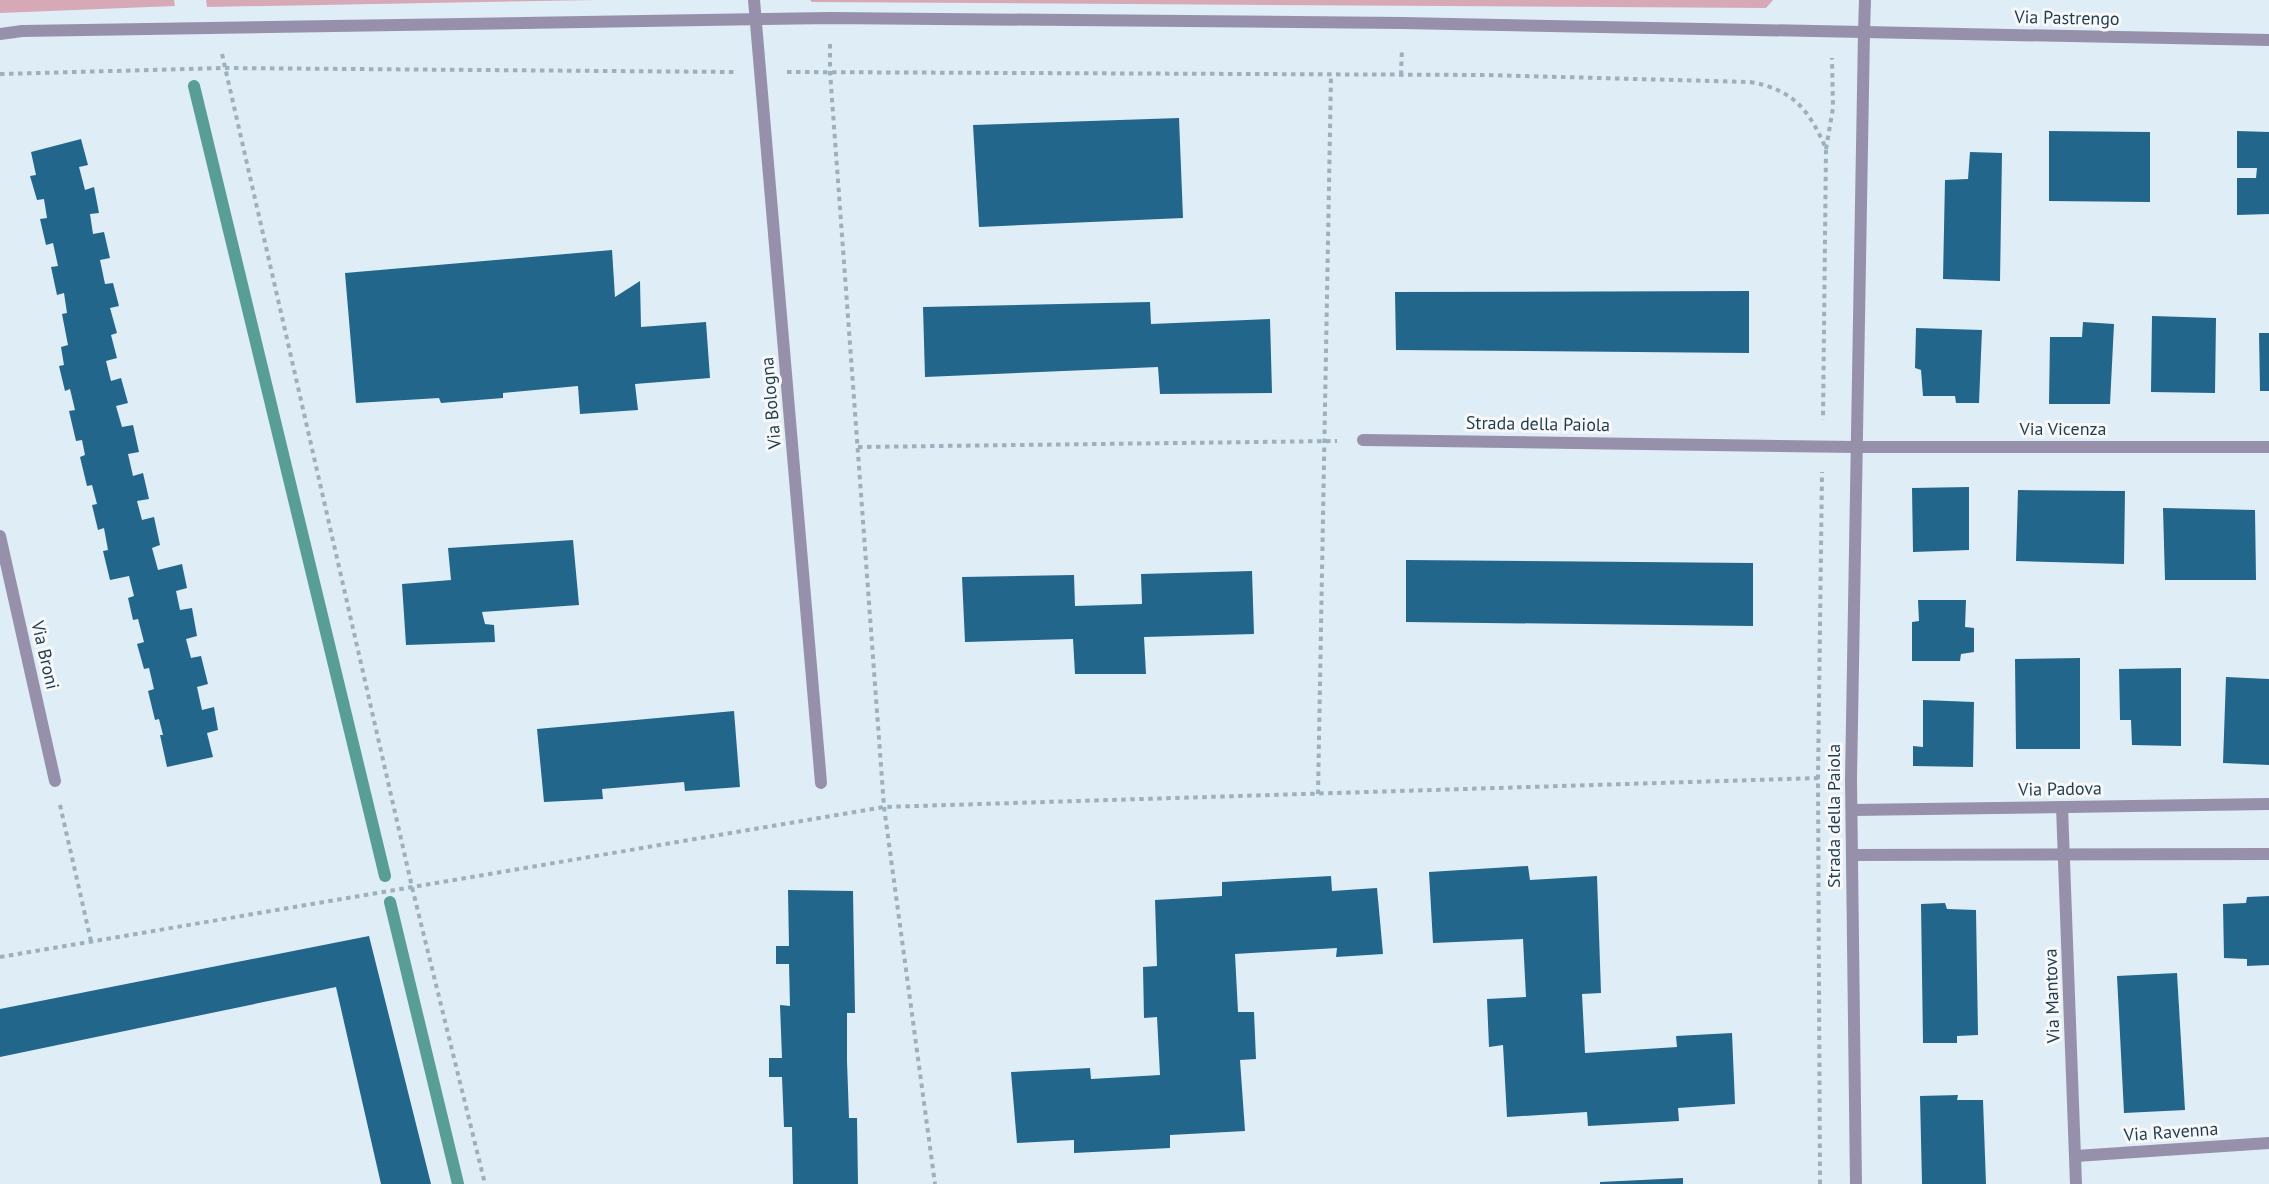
<svg xmlns="http://www.w3.org/2000/svg" width="2269" height="1184" font-family="'PT Sans',sans-serif">
<style>
.green{fill:#d7a9b7}
.lines{fill:none;stroke-linecap:round;stroke-linejoin:round}
.stream{stroke:#589e97;stroke-width:12}
.building{fill:#23668c}
.path{stroke:#9db0bd;stroke-width:4;stroke-dasharray:4.5 4.5;stroke-linecap:butt}
.minor{stroke:#9790ab;stroke-width:12}
.tertiary{stroke:#9790ab;stroke-width:12}
.labels{text-anchor:middle;stroke-width:6;stroke-linejoin:round;paint-order:stroke}
.street-label{font-size:18px;fill:#1f3d50;stroke:#f8f8f8}
</style>
<rect width="100%" height="100%" fill="#dfedf6"/>
<g class="green">
<path d="M0 0H174L175 6 0 13Z"/>
<path d="M206 0H597L207 7Z"/>
<path d="M810 0H1773L1766 8 812 2Z"/>
</g>
<g class="lines">
<g class="stream">
<path d="M194 86 385 876"/>
<path d="M390 902 458 1184"/>
</g>
</g>
<g class="building">
<path d="M1179 118 1183 218 979 227 973 125Z"/>
<path d="M2049 131 2150 132V202L2049 201Z"/>
<path d="M2237 131 2269 132V214L2237 215V178H2256L2257 168H2237Z"/>
<path d="M81 139 88 165 79 167 85 190 94 187 99 213 90 214 93 234 104 232 110 258 100 260 105 284 113 283 119 306 110 308 117 333 111 335 117 358 106 361 111 381 121 378 128 403 116 406 122 427 133 425 139 452 128 454 133 476 143 473 149 499 137 501 142 520 154 517 160 545 152 548 158 570 182 564 187 588 176 591 180 610 192 608 197 636 186 639 191 658 201 656 208 684 197 687 202 710 214 707 218 730 207 733 213 757 167 767 160 735H163L159 719 155 720 148 691 154 689 149 668 144 669 137 644 144 642 138 619 133 620 128 598 134 596 129 576 110 580 103 551 108 550 104 528 98 530 92 505 97 504 92 485 87 486 80 457 85 455 82 440 76 441 69 411 75 410 70 389 65 391 59 366 64 365 61 347 68 345 62 314 67 313 64 293 57 295 51 267 58 266 53 243 46 245 40 219 47 218 44 199 37 200 30 176 36 175 31 152Z"/>
<path d="M1970 152 2002 153 2000 281 1943 279 1945 180 1968 179Z"/>
<path d="M612 250 615 297 640 281 641 327 706 322 710 378 635 384 638 410 580 414 578 386 503 393V398L441 403 439 398 356 403 345 273Z"/>
<path d="M1749 291V353L1396 350 1395 292Z"/>
<path d="M1150 302 1151 324 1270 319 1272 393 1160 394 1158 367 925 377 923 307Z"/>
<path d="M2152 316 2216 318 2215 393 2151 392Z"/>
<path d="M2083 322 2114 324 2110 404H2049L2050 337H2082Z"/>
<path d="M1916 328 1982 330 1979 403H1956L1955 396H1923L1921 370 1915 368Z"/>
<path d="M2259 333H2269V391H2260Z"/>
<path d="M1969 487V550L1913 552 1912 488Z"/>
<path d="M2018 490 2125 491 2124 564 2016 561Z"/>
<path d="M2163 508 2255 510 2256 580H2165Z"/>
<path d="M573 540 579 605 482 612 485 624 494 625 495 642 406 645 402 584 451 580 448 548Z"/>
<path d="M1406 560 1753 563V626L1406 622Z"/>
<path d="M1252 571 1254 634 1144 637 1146 674H1075L1073 639 965 642 962 577 1074 575 1075 606 1142 604 1141 574Z"/>
<path d="M1918 600H1966L1965 627 1974 628V652L1961 654 1960 661H1912V622L1919 621Z"/>
<path d="M2080 658V749H2016L2015 659Z"/>
<path d="M2181 668V746L2132 745 2131 720H2120L2119 669Z"/>
<path d="M2226 677 2269 679V765L2223 763Z"/>
<path d="M1923 700 1974 702 1973 767 1913 766V746L1923 747Z"/>
<path d="M734 711 740 787 685 791 684 782 602 789 603 799 544 802 537 729Z"/>
<path d="M1528 866 1530 880 1597 876 1601 993 1582 994 1585 1053 1677 1047 1676 1036 1732 1033 1735 1104 1678 1108 1679 1121 1588 1126 1587 1112 1507 1117 1503 1045 1489 1047 1487 999 1526 997 1523 939 1433 943 1429 872Z"/>
<path d="M1331 876 1332 891 1377 888 1383 954 1336 957 1337 948 1235 954 1238 1012H1254L1256 1059 1240 1060 1245 1131 1170 1135V1148L1074 1153V1140L1017 1143 1011 1072 1090 1068 1091 1079 1160 1075 1157 1017 1144 1018 1143 967 1157 966 1155 900 1222 896V882Z"/>
<path d="M788 890 853 891 855 1013H847V1061L849 1118H857L858 1184H793L792 1127H784L782 1077H769V1058H782L780 1005 790 1006 789 964H776V946H789Z"/>
<path d="M2269 896V965L2247 966V959L2224 958 2223 904 2246 903 2247 897Z"/>
<path d="M1945 903 1947 909 1976 910 1978 1035 1957 1036V1043H1923L1921 904Z"/>
<path d="M369 936 431 1184H381L336 987 0 1057V1009Z"/>
<path d="M2177 973 2185 1110 2124 1113 2117 976Z"/>
<path d="M1958 1095 1957 1100H1983L1986 1184H1922L1920 1096Z"/>
<path d="M1683 1178V1184H1600V1182Z"/>
</g>
<g class="lines">
<g class="path">
<path d="M830 44V72L884 807 935 1184"/>
<path d="M222 54 412 887 485 1184"/>
<path d="M787 72 1485 75 1750 82C1793 89 1810 111 1826 149L1823 420"/>
<path d="M0 74 225 68 734 72"/>
<path d="M1401 75 1402 48"/>
<path d="M1826 149 1833 108 1832 58"/>
<path d="M858 447 1337 441"/>
<path d="M1318 794 1331 75"/>
<path d="M60 805 91 941"/>
<path d="M0 957 884 807 1819 778"/>
<path d="M1820 1184 1818 778 1822 472"/>
</g>
<g class="minor">
<path d="M754 0 821 783"/>
<path d="M1363 440 1856 447H2269"/>
<path d="M0 536 55 781"/>
<path d="M2062 807 2076 1184"/>
<path d="M1852 810 2269 804"/>
<path d="M1852 855 2269 854"/>
<path d="M2076 1156 2269 1143"/>
<path d="M1856 1184 1851 779 1864 32"/>
</g>
<g class="tertiary">
<path d="M1864 32 1865 0"/>
<path d="M0 34 22 31 831 18 1402 23 2269 40"/>
</g>
</g>
<g class="labels">
<g class="street-label">
<text transform="translate(2067 18) rotate(1)" y="6">Via Pastrengo</text>
<text transform="translate(771 403) rotate(-95)" y="6">Via Bologna</text>
<text transform="translate(1538 424) rotate(1)" y="6">Strada della Paiola</text>
<text x="2063" y="435">Via Vicenza</text>
<text transform="translate(45 655) rotate(77)" y="6">Via Broni</text>
<text transform="translate(2060 789) rotate(-1)" y="6">Via Padova</text>
<text transform="translate(1834 816) rotate(-90)" y="6">Strada della Paiola</text>
<text transform="translate(2052 996) rotate(-92)" y="6">Via Mantova</text>
<text transform="translate(2171 1132) rotate(-4)" y="6">Via Ravenna</text>
</g>
</g>
</svg>
